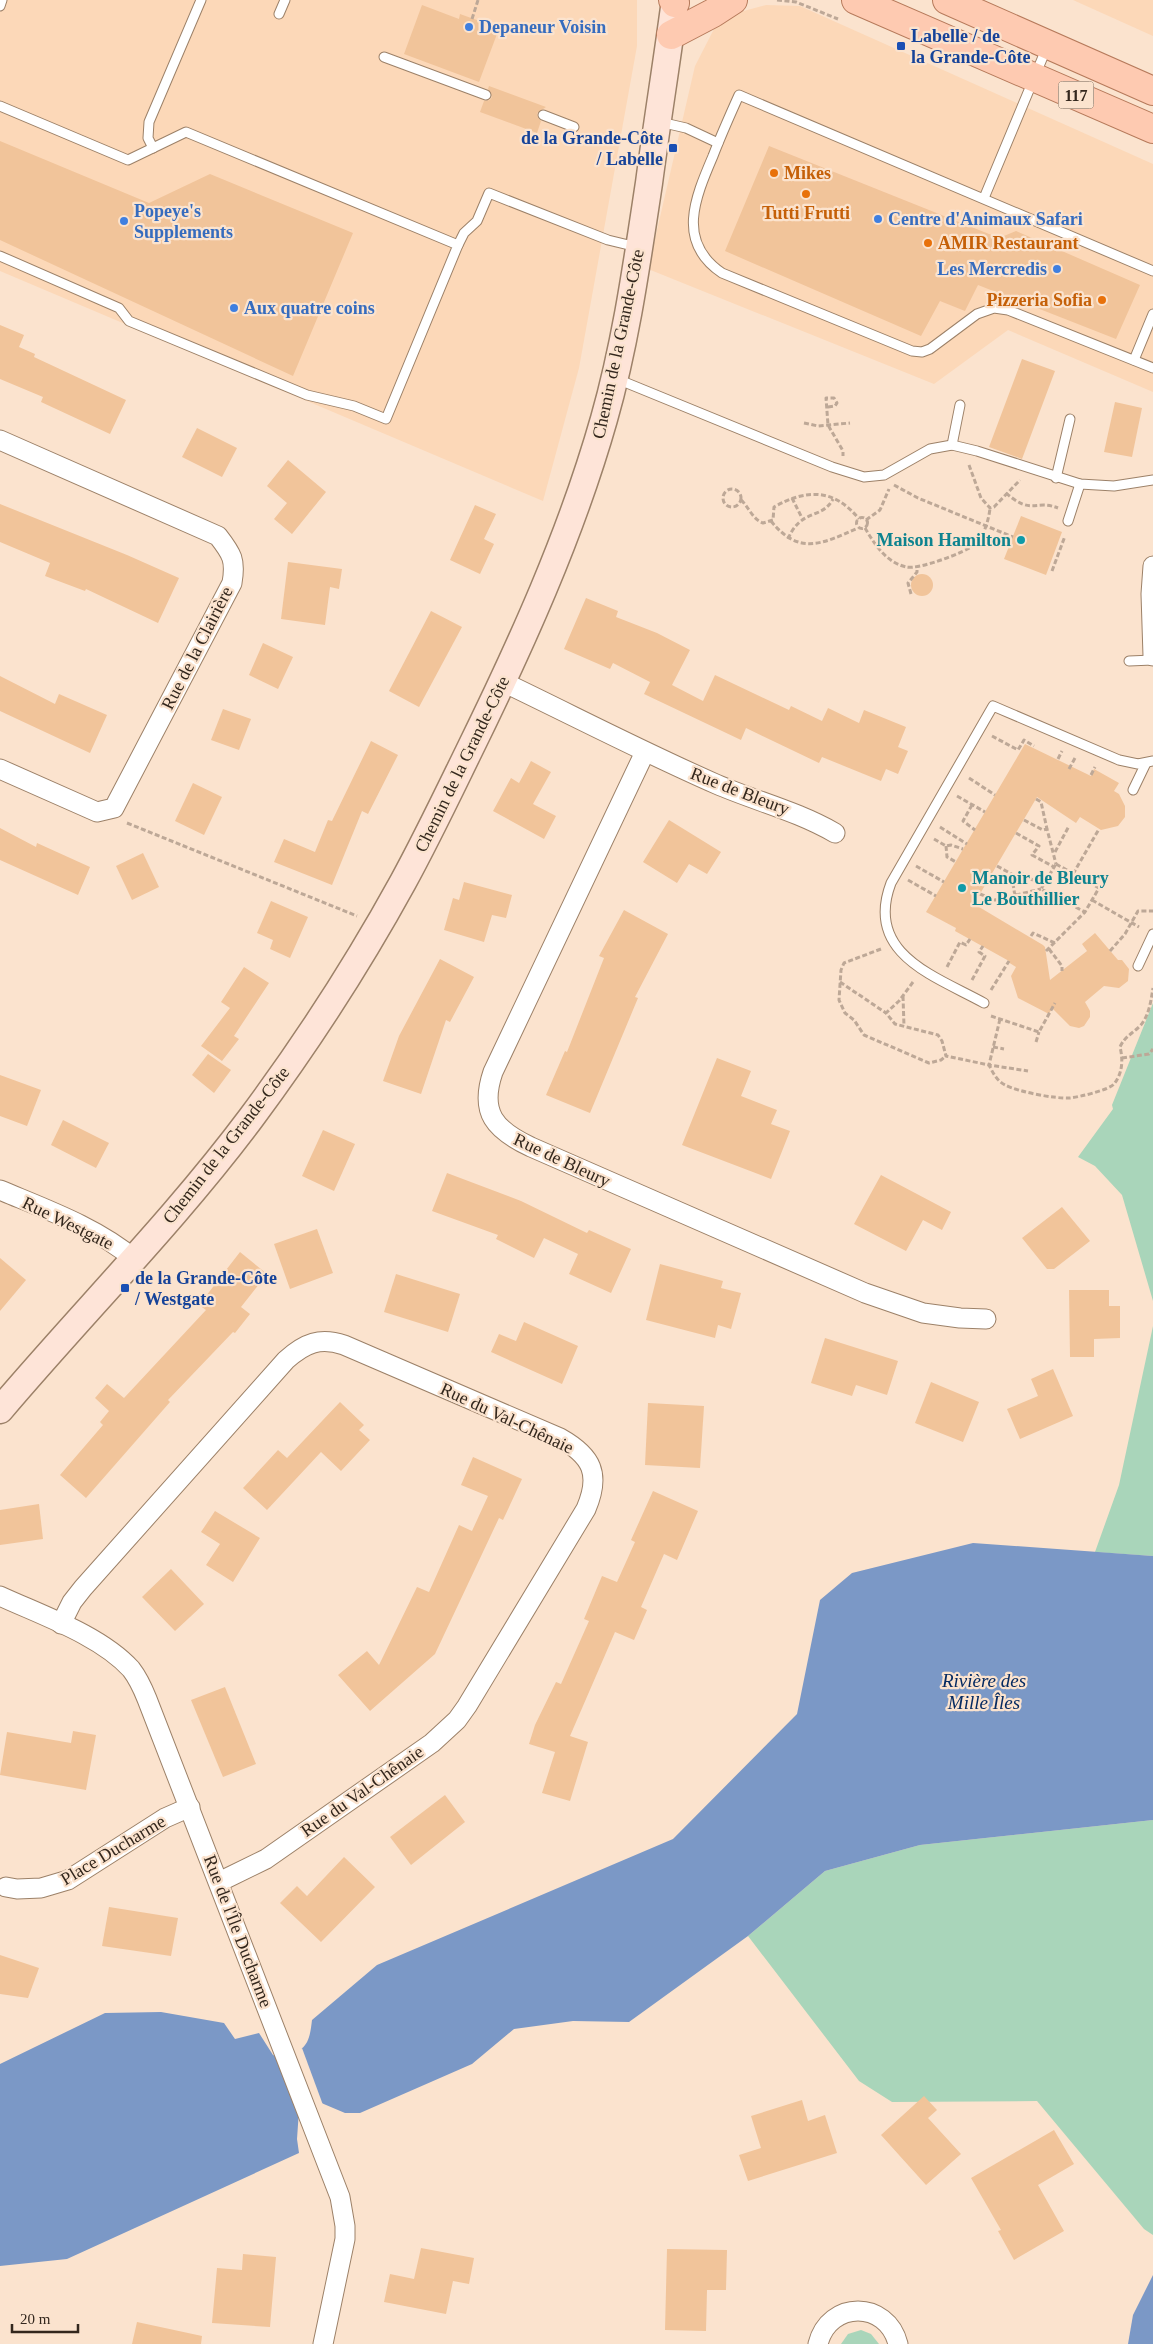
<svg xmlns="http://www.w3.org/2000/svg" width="1153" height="2344" font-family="Georgia,serif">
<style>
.built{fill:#fcd8b8}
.green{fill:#a9d5ba}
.water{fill:#7b98c6}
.pier{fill:#fbe3ce}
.building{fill:#f1c49a}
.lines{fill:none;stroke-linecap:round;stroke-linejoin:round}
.service-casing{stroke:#9c8168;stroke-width:11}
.minor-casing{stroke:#9c8168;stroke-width:21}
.secondary-casing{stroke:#9c8168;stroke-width:29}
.primary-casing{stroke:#b67a5b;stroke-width:30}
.path{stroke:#bda897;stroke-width:3;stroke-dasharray:5 2.5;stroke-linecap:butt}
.service{stroke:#fff;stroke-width:9}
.minor{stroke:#fff;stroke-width:19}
.secondary{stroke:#fee4d8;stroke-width:26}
.primary{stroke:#fecab1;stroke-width:28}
.shop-dot{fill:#3f7fe0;stroke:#fbe3ce;stroke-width:2}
.transit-dot{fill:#1a4fb4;stroke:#fbe3ce;stroke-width:2}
.food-dot{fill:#e8710a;stroke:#fbe3ce;stroke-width:2}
.culture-dot{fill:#0f9aa8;stroke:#fbe3ce;stroke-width:2}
.labels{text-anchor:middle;stroke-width:4.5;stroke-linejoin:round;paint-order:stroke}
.shield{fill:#fbe3ce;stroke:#6f5f52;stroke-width:1}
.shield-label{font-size:16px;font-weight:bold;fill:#33271d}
.shop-label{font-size:18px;font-weight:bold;fill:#366cbe;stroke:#fbe3ce;text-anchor:start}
.transit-label{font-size:18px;font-weight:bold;fill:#164399;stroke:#fbe3ce;text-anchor:start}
.food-label{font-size:18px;font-weight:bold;fill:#c56008;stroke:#fbe3ce;text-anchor:start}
.street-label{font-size:18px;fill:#33271d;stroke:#fbe3ce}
.culture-label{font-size:18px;font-weight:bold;fill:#0d838f;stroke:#fbe3ce;text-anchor:end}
.water-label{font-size:19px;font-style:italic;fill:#052a61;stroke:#fbe3ce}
</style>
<rect width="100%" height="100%" fill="#fbe3ce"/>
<g class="built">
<path d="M0 0H637V46L579 368 543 501 0 271Z"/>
<path d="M1073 0H1153V36Z"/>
<path d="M766 5 800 6 1153 164V392L1008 330 934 384 648 269 695 66 714 29 740 12Z"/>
</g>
<g class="green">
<path d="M1153 1003V1301L1122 1195 1095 1166 1078 1157 1113 1109 1112 1105Z"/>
<path d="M1153 1326V1556L1095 1552 1119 1485Z"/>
<path d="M1153 1820V2235L1144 2229 1037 2101 892 2102 859 2081 748 1936 825 1871 920 1845Z"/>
<path d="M861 2330 871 2334 879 2344H841L848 2334Z"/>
</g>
<g class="water">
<path d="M973 1543 1153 1556V1820L920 1845 825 1871 748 1936 629 2022 573 2021 514 2029 472 2064 360 2113H345L319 2102 299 2110 297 2139 299 2153 67 2259 0 2266V2064L105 2013 161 2012 224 2023 235 2039 259 2033 273 2055 280 2058C305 2050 309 2047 312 2020L377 1965 673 1839 797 1714 820 1600 852 1573Z"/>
<path d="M1153 2275V2344H1128L1133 2315Z"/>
</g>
<path class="pier" d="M302 2048 323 2105 322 2106H311L279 2057Z"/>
<g class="building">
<path d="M422 5 459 19 460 14 485 23 483 29 497 34 479 82 404 54Z"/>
<path d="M489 86 546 107 537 113 538 118 541 121 537 133 480 112 484 101 490 100 492 97 488 89Z"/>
<path d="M0 141 149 203 210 174 353 233 293 376 0 240Z"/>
<path d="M769 146 999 238 1016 231 1140 285 1116 339 978 285 965 311 940 301 921 336 725 251Z"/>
<path d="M0 325 24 335 19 347 35 354 34 357 126 400 110 434 41 402 43 397 0 379Z"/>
<path d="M1022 359 1055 371 1022 459 989 447Z"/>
<path d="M1115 402 1142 408 1132 457 1104 452Z"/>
<path d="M197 428 237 448 222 477 182 457Z"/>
<path d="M288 460 326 492 292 534 274 519 287 503 267 486Z"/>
<path d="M0 504 127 555 179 578 158 623 86 589 85 591 45 576 50 563 0 542Z"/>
<path d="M475 505 496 514 484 539 494 544 480 574 450 560Z"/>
<path d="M1021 516 1062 532 1046 575 1004 559Z"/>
<path d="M288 562 342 569 339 589 330 587 325 625 281 619Z"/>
<circle cx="922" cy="585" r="11"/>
<path d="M586 598 618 611 616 617 657 633 690 650 672 685 703 701 715 675 789 710 791 706 822 721 828 708 859 723 864 710 906 727 898 747 908 751 898 774 886 769 881 781 822 757 819 763 746 728 741 740 644 694 650 682 613 663 610 669 564 649Z"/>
<path d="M431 611 462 627 419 707 389 691Z"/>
<path d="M263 643 293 657 278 689 249 675Z"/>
<path d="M0 676 55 704 59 694 107 715 90 753 0 711Z"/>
<path d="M223 709 251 719 239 750 211 740Z"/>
<path d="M371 741 398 755 368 814 362 811 332 885 274 862 284 839 315 852 328 820 332 821Z"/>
<path d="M1025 744 1091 776 1094 769 1119 783 1114 791 1119 794 1125 806V817L1118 826 1101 830 1080 817 1076 823 1037 797 974 904 1043 945 1045 947 1050 980 1087 951 1082 944 1095 933 1118 960H1122L1129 969 1128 981 1119 988 1104 986 1085 1002 1090 1011V1017L1084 1026 1079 1028 1070 1026 1052 1008 1049 1014 1018 998 1011 976 1016 967 1008 962 1009 961 955 931 956 928 926 912Z"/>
<path d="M531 761 551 772 533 804 556 816 544 839 493 811 511 778 519 783Z"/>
<path d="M193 783 222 797 204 835 175 821Z"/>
<path d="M669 820 721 852 707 874 689 864 677 883 643 862Z"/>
<path d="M0 828 36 847 37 843 90 867 78 895 0 860Z"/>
<path d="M143 853 159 887 132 900 116 866Z"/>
<path d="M464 882 512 895 506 918 492 915 484 942 444 930 453 898 459 900Z"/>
<path d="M271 901 308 917 290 958 270 949 273 940 257 933Z"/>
<path d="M624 910 668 934 635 997 638 998 590 1113 546 1095 565 1051 567 1052 604 958 599 956Z"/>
<path d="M440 959 474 977 450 1022 446 1020 421 1094 383 1081 399 1036Z"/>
<path d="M244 967 269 983 234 1036 239 1039 222 1061 201 1046 230 1008 221 1002Z"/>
<path d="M208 1054 231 1070 214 1093 192 1075Z"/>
<path d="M717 1058 751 1071 741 1096 777 1110 771 1124 790 1131 771 1179 682 1145Z"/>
<path d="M0 1075 41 1090 27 1126 0 1116Z"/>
<path d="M63 1120 109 1143 96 1168 51 1145Z"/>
<path d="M323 1130 355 1144 334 1191 302 1176Z"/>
<path d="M447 1173 521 1201 587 1233 589 1230 631 1249 611 1293 569 1274 578 1254 544 1238 534 1258 496 1239 498 1235 432 1211Z"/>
<path d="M881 1175 951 1212 942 1230 923 1220 906 1251 854 1224Z"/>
<path d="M1062 1207 1090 1241 1054 1269H1047L1022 1238Z"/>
<path d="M317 1229 333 1273 290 1289 274 1244Z"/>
<path d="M240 1252 267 1274 241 1307 250 1314 235 1333 233 1332 168 1400 170 1402 86 1498 60 1475 103 1425 100 1422 109 1411 95 1398 107 1384 124 1398 206 1310 199 1305Z"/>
<path d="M0 1258 26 1280 0 1311Z"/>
<path d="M660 1264 723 1281 721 1288 741 1293 731 1329 718 1325 715 1338 646 1320Z"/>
<path d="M396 1274 460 1294 448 1332 384 1312Z"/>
<path d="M1069 1290H1109V1306H1120V1338L1094 1339V1357H1070Z"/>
<path d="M524 1322 578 1346 562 1384 491 1352 499 1334 516 1341Z"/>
<path d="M825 1338 898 1361 887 1395 856 1385 852 1396 811 1383Z"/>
<path d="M1053 1369 1073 1416 1020 1439 1007 1409 1038 1396 1031 1379Z"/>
<path d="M931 1382 979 1402 963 1442 915 1423Z"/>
<path d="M340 1402 364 1425 359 1430 370 1440 341 1471 321 1452 267 1510 243 1488 278 1450 287 1458Z"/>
<path d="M648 1403 704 1406 700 1468 645 1465Z"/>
<path d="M473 1457 522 1479 503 1520 499 1518 435 1654 370 1711 338 1675 367 1651 379 1665 417 1587 429 1592 459 1525 472 1531 488 1496 461 1485Z"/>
<path d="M653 1491 698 1511 677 1560 664 1554 641 1607 647 1610 634 1640 615 1632 570 1736 588 1742 570 1801 542 1793 555 1752 529 1744 535 1725 556 1682 561 1684 589 1621 584 1619 602 1576 617 1582 635 1542 631 1540Z"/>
<path d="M39 1504 43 1539 0 1545V1510Z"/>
<path d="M215 1511 260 1538 233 1582 206 1565 220 1544 201 1532Z"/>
<path d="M171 1569 204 1604 175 1631 142 1597Z"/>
<path d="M225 1687 256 1764 223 1777 191 1700Z"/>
<path d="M73 1731 96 1735 86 1790 0 1775 7 1732 71 1743Z"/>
<path d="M445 1795 465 1822 411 1865 390 1837Z"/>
<path d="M344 1857 375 1887 321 1942 280 1903 297 1886 307 1896Z"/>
<path d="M109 1907 178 1918 171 1956 102 1946Z"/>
<path d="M0 1955 39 1968 28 1998 0 1994Z"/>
<path d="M924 2096 937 2110 928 2118 961 2154 926 2185 881 2135Z"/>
<path d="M802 2100 808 2121 825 2115 837 2153 748 2181 739 2155 761 2148 751 2116Z"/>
<path d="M1054 2130 1074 2164 1038 2185 1064 2231 1014 2260 998 2231 1001 2230 971 2178Z"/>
<path d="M421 2248 474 2258 469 2284 453 2281 446 2314 384 2302 390 2274 414 2279Z"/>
<path d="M667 2249 727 2250 726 2290H707L706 2331 665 2330Z"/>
<path d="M243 2254 276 2257 270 2327 212 2323 217 2268 242 2270Z"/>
<path d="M137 2322 202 2336 201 2344H132Z"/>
</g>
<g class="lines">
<g class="service-casing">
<g id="service">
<path d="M0 6 2 0"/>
<path d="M279 14 285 0"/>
<path d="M384 57 486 95"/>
<path d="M0 106 128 160 186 132 458 245 386 419 354 406 307 395 129 321 119 308 0 256"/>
<path d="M543 115 574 127"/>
<path d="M660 122 686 128 718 143"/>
<path d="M153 148 148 138 149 122 201 0"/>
<path d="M984 198 1047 47"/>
<path d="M458 245 464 233 477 221 489 193 608 240 637 247"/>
<path d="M1153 271 739 95C730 115 721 135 713 156 695 198 676 242 722 273L912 351 922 352 930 349 977 314 994 308 1008 310 1153 368"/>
<path d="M1134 360 1153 314"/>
<path d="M617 379 832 467 864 477 884 475 930 449 952 445 977 451 1080 484 1114 486 1153 480"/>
<path d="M952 445 960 405"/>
<path d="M1056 478 1070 419"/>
<path d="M1068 521 1080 484"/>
<path d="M1129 661 1153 660"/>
<path d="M1133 790 1146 763"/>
<path d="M1138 966 1153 934"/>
<path d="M984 1003C935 976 864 954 891 883L993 706 1119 760 1138 764 1153 761"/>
</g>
</g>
<g class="minor-casing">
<g id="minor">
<path d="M0 440 218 536C232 554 236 560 232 583L114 808 97 812 0 769"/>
<path d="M1153 566 1151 594 1153 656"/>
<path d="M503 682C574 716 643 752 716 784 755 801 797 811 835 833"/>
<path d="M645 752 493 1072C479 1113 495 1130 531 1147L865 1293 923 1313 960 1318 986 1319"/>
<path d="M0 1190C45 1209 96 1227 134 1259"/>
<path d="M0 1596C41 1615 100 1635 131 1669 138 1678 143 1689 147 1699L340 2197 345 2226V2239L323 2344"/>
<path d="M61 1624 72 1602 83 1588 286 1360C305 1343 320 1337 344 1345L560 1438C592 1456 601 1474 586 1509L467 1706 457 1720 432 1743 266 1859 219 1882"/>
<path d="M6 1887 17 1889 41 1888 68 1880 165 1818 190 1807"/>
<path d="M818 2344C829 2300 887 2300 898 2344"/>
</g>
</g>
<g class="secondary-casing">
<path id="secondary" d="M0 1410C83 1312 174 1221 251 1118 306 1044 358 964 403 882 426 840 447 796 468 753 521 645 571 535 604 419 626 342 637 262 649 183 657 122 667 61 675 0"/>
</g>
<g class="primary-casing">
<g id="primary">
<path d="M673 0 675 3"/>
<path d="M856 0 1153 129"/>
<path d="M947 0 1153 91"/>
<path d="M671 35 713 13 733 0"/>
</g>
</g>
<g class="path">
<path d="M777 0 796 2 838 19"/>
<path d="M472 19 478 0"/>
<path d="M828 407 835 406 837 403 834 398H826L828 425 843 451V456"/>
<path d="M804 423 818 426 850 423"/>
<path d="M969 465 981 498 990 508 994 507 1020 480"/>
<path d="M894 485 918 498 1013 537"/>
<circle cx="732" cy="498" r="9"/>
<path d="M1006 493C1032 516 1035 499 1058 508"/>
<path d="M792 498 802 518"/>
<path d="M741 500C749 507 752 519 763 523L773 520 774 507C806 489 834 488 859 519"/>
<circle cx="862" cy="523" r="5.5"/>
<path d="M866 520 880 510 889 489"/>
<path d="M771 521C799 556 822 544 858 528"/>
<path d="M865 528C875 545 886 562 906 567 919 570 966 552 976 544 984 536 989 519 990 508"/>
<path d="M788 539C801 508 822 520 833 499"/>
<path d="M1052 571 1065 536"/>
<path d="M911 594 908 583 917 572V567"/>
<path d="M992 736 1018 750 1024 740 1034 746"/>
<path d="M1058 759 1062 751"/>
<path d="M1069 769 1075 758"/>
<path d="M1091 775 1095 767"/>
<path d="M969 778 995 795"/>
<path d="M957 796 985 812"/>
<path d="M1036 799 1041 802 1047 829"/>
<path d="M972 805 963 821 975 830"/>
<path d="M1024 820 1043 830 1047 829 1056 864"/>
<path d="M127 823 357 916"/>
<path d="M940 827 967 844"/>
<path d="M1016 833 1039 846 1032 855 1054 867"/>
<path d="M934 839 946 846 951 845 963 849"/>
<path d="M946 846 947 857 956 862"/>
<path d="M1055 852 1069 826"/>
<path d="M1056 864 1099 888 1085 912 1041 889Z"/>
<path d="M916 866 944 882"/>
<path d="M997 866 1017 877 1021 873 1043 886"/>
<path d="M1073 874 1099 829"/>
<path d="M908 880 936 896"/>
<path d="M989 880 993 882 997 875 1013 884 1015 896"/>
<path d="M980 894 995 900 1041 889"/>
<path d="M1092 900 1139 927"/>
<path d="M1031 936 1033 933 1055 943"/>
<path d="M881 949 844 963 841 970 839 1000 845 1013 854 1020 864 1035 929 1063 941 1060 946 1056"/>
<path d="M1049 949 1062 966V971"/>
<path d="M1046 951 1085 912"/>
<path d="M1110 951 1125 934 1138 911H1153"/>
<path d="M947 967 960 942 966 945 970 939"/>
<path d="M972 980 985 956 979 952 983 946"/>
<path d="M840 982 886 1013"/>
<path d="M913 982 899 1001 886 1013 895 1024 938 1035 942 1041 946 1056 989 1065C993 1073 997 1081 1005 1085 1019 1092 1056 1099 1070 1098 1079 1097 1109 1090 1114 1084 1123 1073 1123 1059 1120 1047 1125 1036 1132 1034 1140 1026 1149 1016 1151 1001 1153 988"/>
<path d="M991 990 1009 961"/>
<path d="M903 996 904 1026"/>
<path d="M991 1016 1039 1032 1055 1003"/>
<path d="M1000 1019 989 1065 1028 1071"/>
<path d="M1036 1042 1039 1032"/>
<path d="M993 1047 1004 1049"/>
<path d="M1122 1058 1149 1054 1153 1049"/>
</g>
<use href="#service" class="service"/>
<use href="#minor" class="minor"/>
<use href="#secondary" class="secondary"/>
<use href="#primary" class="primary"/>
</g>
<g class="shop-dot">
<circle cx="469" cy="27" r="5"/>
<circle cx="878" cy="219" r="5"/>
<circle cx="124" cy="221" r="5"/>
<circle cx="1057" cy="269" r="5"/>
<circle cx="234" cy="308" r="5"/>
</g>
<g class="transit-dot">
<rect x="896" y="41" width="10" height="10" rx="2.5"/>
<rect x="668" y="143" width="10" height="10" rx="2.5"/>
<rect x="120" y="1283" width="10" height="10" rx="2.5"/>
</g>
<g class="food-dot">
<circle cx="774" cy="173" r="5"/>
<circle cx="806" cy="194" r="5"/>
<circle cx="928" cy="243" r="5"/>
<circle cx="1102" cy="300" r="5"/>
</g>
<g class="culture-dot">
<circle cx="1021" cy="540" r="5"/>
<circle cx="962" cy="888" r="5"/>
</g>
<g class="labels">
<rect class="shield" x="1058.5" y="81.5" width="35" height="27" rx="4"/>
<g class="shield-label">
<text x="1076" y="101">117</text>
</g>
<g class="shop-label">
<text x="479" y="33">Depaneur Voisin</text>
<text x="134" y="217">Popeye's<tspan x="134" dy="21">Supplements</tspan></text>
<text x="888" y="225">Centre d'Animaux Safari</text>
<text x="1047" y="275" text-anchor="end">Les Mercredis</text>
<text x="244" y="314">Aux quatre coins</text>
</g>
<g class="transit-label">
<text x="911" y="42">Labelle / de<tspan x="911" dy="21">la Grande-Côte</tspan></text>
<text x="663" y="144" text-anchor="end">de la Grande-Côte<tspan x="663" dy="21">/ Labelle</tspan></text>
<text x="135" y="1284">de la Grande-Côte<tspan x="135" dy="21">/ Westgate</tspan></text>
</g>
<g class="food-label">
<text x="784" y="179">Mikes</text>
<text x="806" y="219" text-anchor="middle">Tutti Frutti</text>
<text x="938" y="249">AMIR Restaurant</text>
<text x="1092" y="306" text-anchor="end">Pizzeria Sofia</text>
</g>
<g class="street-label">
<text transform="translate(618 344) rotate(-78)" y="6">Chemin de la Grande-Côte</text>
<text transform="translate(197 648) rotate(-63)" y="6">Rue de la Clairière</text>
<text transform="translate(462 764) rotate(-64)" y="6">Chemin de la Grande-Côte</text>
<text transform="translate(740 791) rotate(21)" y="6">Rue de Bleury</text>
<text transform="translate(226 1145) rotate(-52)" y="6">Chemin de la Grande-Côte</text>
<text transform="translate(562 1160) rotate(25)" y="6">Rue de Bleury</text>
<text transform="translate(68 1223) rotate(26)" y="6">Rue Westgate</text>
<text transform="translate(507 1418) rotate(25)" y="6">Rue du Val-Chênaie</text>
<text transform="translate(362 1791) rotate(-35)" y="6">Rue du Val-Chênaie</text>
<text transform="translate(113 1850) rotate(-31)" y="6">Place Ducharme</text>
<text transform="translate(238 1931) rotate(69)" y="6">Rue de l'Île Ducharme</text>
</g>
<g class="culture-label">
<text x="1011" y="546">Maison Hamilton</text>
<text x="972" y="884" text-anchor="start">Manoir de Bleury<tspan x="972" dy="21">Le Bouthillier</tspan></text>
</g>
<g class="water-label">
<text x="984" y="1687">Rivière des<tspan x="984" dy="22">Mille Îles</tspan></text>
</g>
</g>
<path d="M12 2324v8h66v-8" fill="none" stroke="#33271d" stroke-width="2.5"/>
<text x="20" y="2324" font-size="15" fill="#33271d" stroke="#fbe3ce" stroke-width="4" paint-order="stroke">20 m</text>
</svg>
